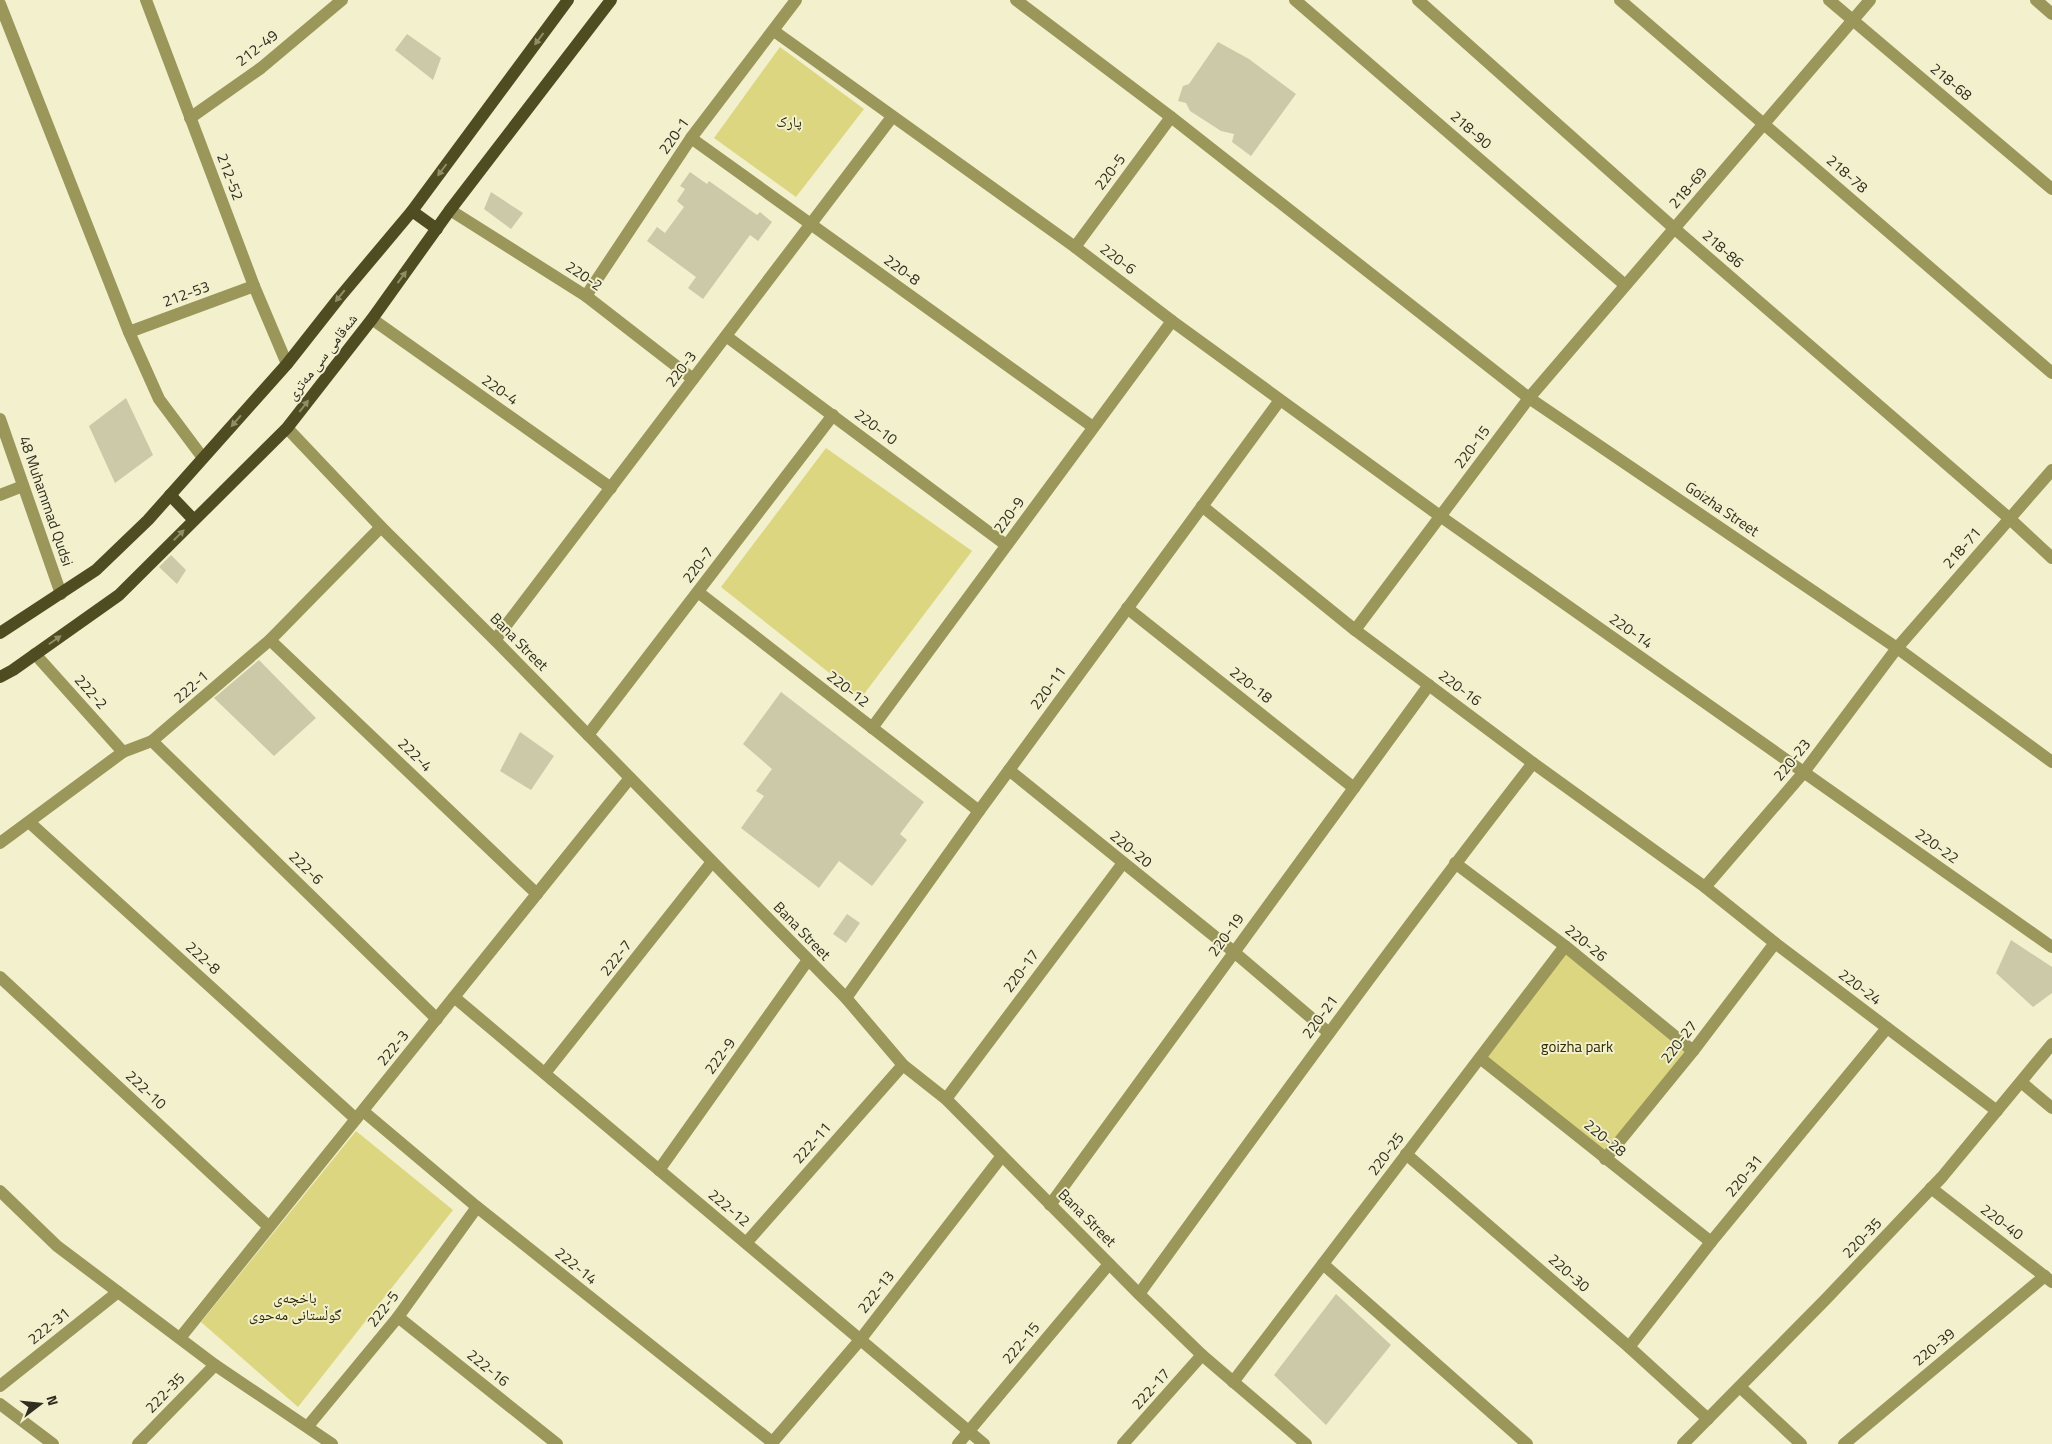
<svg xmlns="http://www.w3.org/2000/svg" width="2052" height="1444" font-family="'Titillium Web','Noto Naskh Arabic',sans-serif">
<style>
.green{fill:#ddd680}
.building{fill:#cbc9a8}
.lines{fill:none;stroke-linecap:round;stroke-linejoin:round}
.minor{stroke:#9b9659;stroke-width:12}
.major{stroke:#504c22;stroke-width:12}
.oneway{fill:#918e66}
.labels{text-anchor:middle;stroke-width:4;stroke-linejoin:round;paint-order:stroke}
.street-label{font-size:15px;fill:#2f2e21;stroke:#f2f0cd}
.park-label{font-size:15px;fill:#2f2b00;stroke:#f2f0cd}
</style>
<rect width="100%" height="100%" fill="#f2f0cd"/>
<g class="green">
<path d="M780 47 864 109 796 197 714 138Z"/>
<path d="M826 448 972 551 861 698 721 587Z"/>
<path d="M1565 946 1693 1051 1605 1159 1480 1058Z"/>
<path d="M356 1131 453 1210 298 1407 201 1322Z"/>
</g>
<g class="building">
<path d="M407 34 441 58 433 80 395 50Z"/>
<path d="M1218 42 1249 59 1296 94 1251 156 1232 142 1234 134 1221 131 1190 111 1186 103 1178 101 1183 86 1189 84Z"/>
<path d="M690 172 707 184 709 181 757 215 760 212 772 222 758 241 750 235 703 299 688 288 696 277 647 241 657 227 665 233 684 207 677 201 685 189 680 186Z"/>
<path d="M491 192 523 213 511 229 484 209Z"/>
<path d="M126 398 153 455 115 483 89 426Z"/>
<path d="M171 555 186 570 177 584 159 567Z"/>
<path d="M259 660 316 718 274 756 214 698Z"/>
<path d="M781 692 924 802 900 834 907 840 872 886 839 861 819 888 741 828 764 796 756 791 772 769 743 744Z"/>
<path d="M520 732 554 756 531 790 500 771Z"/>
<path d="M847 914 860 923 846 943 833 934Z"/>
<path d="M2011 940 2052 967V993L2033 1007 1996 973Z"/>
<path d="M1336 1294 1391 1345 1326 1425 1274 1375Z"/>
</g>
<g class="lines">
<g class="minor">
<path d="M146 0 254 286 287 364"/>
<path d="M1016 0 1171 117 1529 398 1897 648 2052 762"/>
<path d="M1295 0 1625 285"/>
<path d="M1418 0 1675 229 2010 519 2052 558"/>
<path d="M1620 0 2052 373"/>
<path d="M1829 0 2052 189"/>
<path d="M2036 0 2052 14"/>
<path d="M0 4 129 332 159 399 203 458"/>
<path d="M774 31 1075 247 1172 321 1440 516 2052 947"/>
<path d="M190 118 261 68 342 0"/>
<path d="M691 138 1093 427"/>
<path d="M450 210 586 296 693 379"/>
<path d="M1075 247 1171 117"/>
<path d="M586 296 691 138 796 0"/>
<path d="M372 319 611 488"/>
<path d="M129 332 254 286"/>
<path d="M726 336 1006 545"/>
<path d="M0 419 61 594"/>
<path d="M287 428 381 527 495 640 846 998 903 1065 946 1099 1139 1294 1202 1355 1306 1444"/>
<path d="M0 495 23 486"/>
<path d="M1202 506 1355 630 1533 763 1705 887 1775 943 1997 1111"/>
<path d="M698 592 979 811"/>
<path d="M1127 608 1354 788"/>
<path d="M1355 630 1529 398 1870 0"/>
<path d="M270 640 537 894"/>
<path d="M495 640 892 117"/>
<path d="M35 654 123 752"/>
<path d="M872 728 1172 321"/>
<path d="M588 735 833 415"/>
<path d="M152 741 437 1019"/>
<path d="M1009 770 1234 952 1329 1033"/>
<path d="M29 822 356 1119"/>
<path d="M0 843 123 752 152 741 270 640 381 527"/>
<path d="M1455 863 1565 946 1693 1051"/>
<path d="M1705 887 1804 772 1897 648 2052 470"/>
<path d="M0 977 269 1227"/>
<path d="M454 997 984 1444"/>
<path d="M846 998 979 811 1280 400"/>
<path d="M1480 1058 1711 1242"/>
<path d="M545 1073 712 862"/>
<path d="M2021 1082 2052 1108"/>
<path d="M946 1099 1123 863"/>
<path d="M363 1111 477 1207 772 1442"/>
<path d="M1406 1154 1629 1347 1708 1419"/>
<path d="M1605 1159 1693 1051 1775 943"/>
<path d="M659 1170 808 960"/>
<path d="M1931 1188 2052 1282"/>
<path d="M0 1191 57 1246 215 1365 332 1444"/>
<path d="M1050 1205 1429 685"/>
<path d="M746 1243 903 1065"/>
<path d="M1323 1264 1527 1444"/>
<path d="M1139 1294C1268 1116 1398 937 1533 763"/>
<path d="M398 1317 557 1444"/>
<path d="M180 1338 630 778"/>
<path d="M1629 1347 1711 1242 1887 1028"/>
<path d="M1233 1382 1565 946"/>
<path d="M0 1386 118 1292"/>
<path d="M1740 1387 1801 1444"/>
<path d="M0 1404 53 1444"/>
<path d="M308 1426 398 1317 477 1207"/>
<path d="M138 1444 215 1365"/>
<path d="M771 1444 860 1340 1002 1156"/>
<path d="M958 1444 1109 1264"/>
<path d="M1123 1444 1202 1355"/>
<path d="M1683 1444 1825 1300 1942 1177 2052 1044"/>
<path d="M1844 1444 2045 1276"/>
</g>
<g class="major">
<path d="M412 211 437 229"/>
<path d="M170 495 194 520"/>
<path d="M0 633 96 570 148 520 287 364 339 298 412 211 568 0"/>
<path d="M0 677 13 670 119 595 287 428 372 319 450 210 611 0"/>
</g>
</g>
<defs><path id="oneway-solid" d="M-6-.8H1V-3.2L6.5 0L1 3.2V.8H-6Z" transform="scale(1.25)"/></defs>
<g class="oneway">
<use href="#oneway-solid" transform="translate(539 39) rotate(127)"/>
<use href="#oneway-solid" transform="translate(442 170) rotate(127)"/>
<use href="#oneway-solid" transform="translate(402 277) rotate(-54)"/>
<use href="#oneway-solid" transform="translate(340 296) rotate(129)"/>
<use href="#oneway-solid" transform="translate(304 406) rotate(-52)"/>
<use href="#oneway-solid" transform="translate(236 421) rotate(131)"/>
<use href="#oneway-solid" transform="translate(179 535) rotate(-45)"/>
<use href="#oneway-solid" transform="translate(55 640) rotate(-35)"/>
</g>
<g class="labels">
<g class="street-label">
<text transform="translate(257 48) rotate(-38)" y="5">212-49</text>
<text transform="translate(1951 82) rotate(40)" y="5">218-68</text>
<text transform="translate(1471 130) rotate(41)" y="5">218-90</text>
<text transform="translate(674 136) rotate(-55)" y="5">220-1</text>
<text transform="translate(1110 172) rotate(-53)" y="5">220-5</text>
<text transform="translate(1847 174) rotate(41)" y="5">218-78</text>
<text transform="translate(230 177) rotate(69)" y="5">212-52</text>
<text transform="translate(1688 188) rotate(-49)" y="5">218-69</text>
<text transform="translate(1723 249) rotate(41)" y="5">218-86</text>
<text transform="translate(1118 259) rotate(37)" y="5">220-6</text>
<text transform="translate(902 270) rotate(36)" y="5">220-8</text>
<text transform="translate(584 276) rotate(34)" y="5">220-2</text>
<text transform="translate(186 294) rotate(-20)" y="5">212-53</text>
<text transform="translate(322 357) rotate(-52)" y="5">شەقامی سی مەتری</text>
<text transform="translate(681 369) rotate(-53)" y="5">220-3</text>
<text transform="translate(500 390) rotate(35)" y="5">220-4</text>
<text transform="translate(876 427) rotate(37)" y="5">220-10</text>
<text transform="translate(1472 447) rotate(-53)" y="5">220-15</text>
<text transform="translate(46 501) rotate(71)" y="5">48 Muhammad Qudsi</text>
<text transform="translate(1722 509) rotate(34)" y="5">Goizha Street</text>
<text transform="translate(1009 515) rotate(-54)" y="5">220-9</text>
<text transform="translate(1962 548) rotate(-49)" y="5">218-71</text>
<text transform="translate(698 565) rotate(-53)" y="5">220-7</text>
<text transform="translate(1631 631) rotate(35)" y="5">220-14</text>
<text transform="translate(519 642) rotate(45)" y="5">Bana Street</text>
<text transform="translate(1251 685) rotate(38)" y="5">220-18</text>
<text transform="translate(191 687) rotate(-41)" y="5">222-1</text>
<text transform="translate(1048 688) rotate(-54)" y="5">220-11</text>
<text transform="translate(1460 688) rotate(37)" y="5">220-16</text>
<text transform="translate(848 689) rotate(38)" y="5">220-12</text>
<text transform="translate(91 692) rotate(48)" y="5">222-2</text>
<text transform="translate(415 755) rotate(44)" y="5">222-4</text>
<text transform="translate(1792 760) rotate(-51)" y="5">220-23</text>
<text transform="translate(1937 846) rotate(35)" y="5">220-22</text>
<text transform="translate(1131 849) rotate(39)" y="5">220-20</text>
<text transform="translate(306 868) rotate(44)" y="5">222-6</text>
<text transform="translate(802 931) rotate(46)" y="5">Bana Street</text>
<text transform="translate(1226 935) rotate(-54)" y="5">220-19</text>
<text transform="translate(1586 943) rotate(39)" y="5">220-26</text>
<text transform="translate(203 958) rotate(42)" y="5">222-8</text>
<text transform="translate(616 958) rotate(-52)" y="5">222-7</text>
<text transform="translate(1021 971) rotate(-53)" y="5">220-17</text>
<text transform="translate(1860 987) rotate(37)" y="5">220-24</text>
<text transform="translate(1320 1017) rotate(-54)" y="5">220-21</text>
<text transform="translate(1679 1042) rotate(-52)" y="5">220-27</text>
<text transform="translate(393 1048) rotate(-51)" y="5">222-3</text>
<text transform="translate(720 1056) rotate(-54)" y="5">222-9</text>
<text transform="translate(146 1090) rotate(43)" y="5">222-10</text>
<text transform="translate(1605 1138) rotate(39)" y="5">220-28</text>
<text transform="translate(812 1143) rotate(-49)" y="5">222-11</text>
<text transform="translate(1386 1154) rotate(-53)" y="5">220-25</text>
<text transform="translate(1744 1176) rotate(-51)" y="5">220-31</text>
<text transform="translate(729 1208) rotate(40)" y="5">222-12</text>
<text transform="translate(1087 1218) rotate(45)" y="5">Bana Street</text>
<text transform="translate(2002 1222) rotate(37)" y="5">220-40</text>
<text transform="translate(1862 1238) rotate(-46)" y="5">220-35</text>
<text transform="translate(576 1266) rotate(39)" y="5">222-14</text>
<text transform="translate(1569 1273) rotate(41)" y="5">220-30</text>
<text transform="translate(876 1292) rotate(-52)" y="5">222-13</text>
<text transform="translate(383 1309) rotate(-52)" y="5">222-5</text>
<text transform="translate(49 1326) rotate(-39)" y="5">222-31</text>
<text transform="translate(1021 1343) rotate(-50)" y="5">222-15</text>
<text transform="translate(1934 1347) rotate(-40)" y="5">220-39</text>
<text transform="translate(488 1368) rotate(39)" y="5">222-16</text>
<text transform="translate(1151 1389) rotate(-48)" y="5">222-17</text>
<text transform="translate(165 1393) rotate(-46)" y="5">222-35</text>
</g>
<g class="park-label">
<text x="789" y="127">پارک</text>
<text x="1577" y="1052">goizha park</text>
<text x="295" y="1303">باخچەی<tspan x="295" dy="17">گوڵستانی مەحوی</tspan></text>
</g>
</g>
<g transform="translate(40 1404) rotate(74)" stroke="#f2f0cd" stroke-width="4" paint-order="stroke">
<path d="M0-4L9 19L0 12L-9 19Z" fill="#2f2e21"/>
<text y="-8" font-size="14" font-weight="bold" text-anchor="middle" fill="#2f2e21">N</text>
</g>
</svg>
